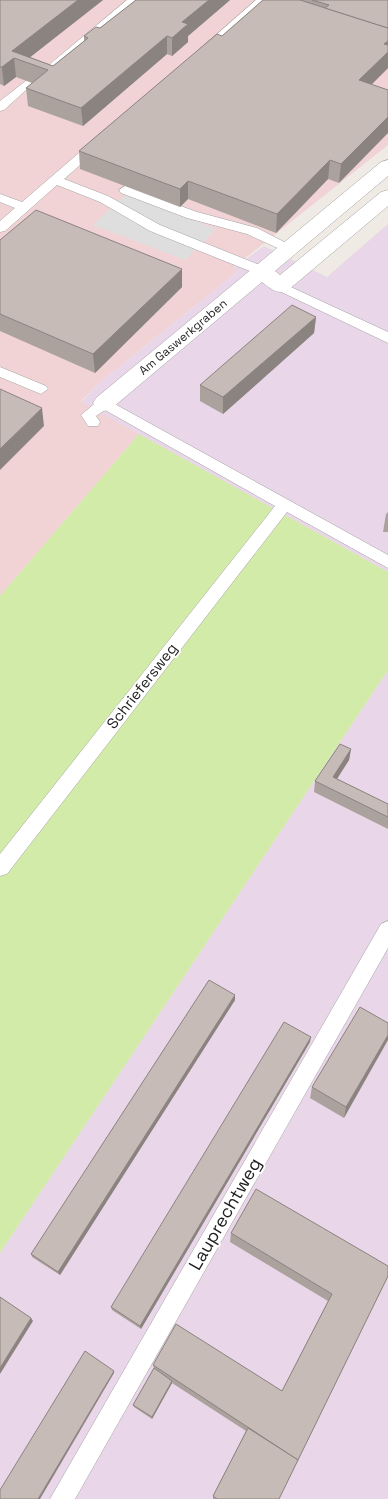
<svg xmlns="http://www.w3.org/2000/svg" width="388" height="1499" font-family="'Space Grotesk',sans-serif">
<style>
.commercial{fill:#f1d3d6}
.industrial{fill:#e9d6e8}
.grass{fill:#d3eba8}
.parking{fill:#dedede}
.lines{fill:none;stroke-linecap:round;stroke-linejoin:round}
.service-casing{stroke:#a2a2a2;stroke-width:1}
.minor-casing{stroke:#a2a2a2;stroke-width:1}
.service{fill:#fff;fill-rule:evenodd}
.minor{fill:#fff;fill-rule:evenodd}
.wall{fill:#aba19d}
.shaded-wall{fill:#8b8380}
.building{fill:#c7bbb7;stroke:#8b8380}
.labels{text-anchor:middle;stroke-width:4;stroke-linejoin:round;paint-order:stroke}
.far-street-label{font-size:12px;fill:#1e1e1e;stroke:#fff}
.street-label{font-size:15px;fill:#1e1e1e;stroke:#fff}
.near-street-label{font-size:18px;fill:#1e1e1e;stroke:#fff}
</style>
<rect width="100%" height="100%" fill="#efeae4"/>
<path class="commercial" d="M0 0H388V145L234 267 237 272 99 383 81 401 139 434 0 596Z"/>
<g class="industrial">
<path d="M388 224V572L81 402 99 383 237 272 234 268 264 246 327 277Z"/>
<path d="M388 670V1499H0V1253Z"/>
</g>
<path class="grass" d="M139 434 388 572V670L0 1253V596Z"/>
<path class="parking" d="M125 195 216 229 185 260 93 225Z"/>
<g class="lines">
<g class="service-casing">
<g id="service">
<path d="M127 0H139L41 80 36 81 4 110 0 111V101L27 80 32 79Z"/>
<path d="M256 0H268L208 53H200V49Z"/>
<path d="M98 139 102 140 104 143 102 146 64 179 108 196 160 225 267 268 269 271 267 274H257L150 231 100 202 57 185 5 231 0 232V221L15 208 0 202V194L22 202 94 140Z"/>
<path d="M128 184 132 185 134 189 197 212 257 228 296 248 294 251H284L247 234 187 218 121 193 119 190Z"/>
<path d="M280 282 388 332V343L275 289 273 286Z"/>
<path d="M0 367 46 386 48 389 41 394 0 377Z"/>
<path d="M104 398 388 555V568L287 512 7 874 0 876V854L275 506 105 410 96 416 100 422 98 426H88L81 415 99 400Z"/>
<path d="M388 921V948L75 1499H50L381 924Z"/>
</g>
</g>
<g class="minor-casing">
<path id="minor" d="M388 160V176L275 271 280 275 381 192 388 190V206L287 291C276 294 271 289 262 282L112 408 104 411 96 408 93 403 96 398 381 162Z"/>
</g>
<use href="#service" class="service"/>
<use href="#minor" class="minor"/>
</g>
<g class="wall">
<path d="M0 0H103L30 57 53 66 84 41V36L100 28 136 0H230L188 36V42L172 56 167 54 83 126 28 106 26 88 32 83 16 77 4 86 0 84Z"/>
<path d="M263 0H388V68L371 85 339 183 328 179 276 233 188 199 180 207 80 169 79 151 222 36Z"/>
<path d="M0 240 182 287 95 373 0 331Z"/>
<path d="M316 317 314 333 223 414 200 401V385Z"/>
<path d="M388 512V532H383L386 514Z"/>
<path d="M351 749 349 760 337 779 388 804V829L314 792 315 781Z"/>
<path d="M235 995V1000L60 1275 32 1257 31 1254Z"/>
<path d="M388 1023 344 1118 310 1098 312 1087Z"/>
<path d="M310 1042 141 1329 112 1310 111 1307Z"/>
<path d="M231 1233 388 1276 279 1499H213V1496L246 1431 172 1383 152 1419 134 1407 133 1405 154 1368 153 1365 282 1391 328 1301 230 1242Z"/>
</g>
<g class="shaded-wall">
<path d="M78 0H103L24 62 14 58 16 77 4 86 2 67 12 51Z"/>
<path d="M209 0H230L188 36V42L172 56V38L182 22Z"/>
<path d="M167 36V54L83 126 81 108Z"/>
<path d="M388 41V68L357 99 359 80 384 44Z"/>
<path d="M388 117V133L339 183 341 164Z"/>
<path d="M330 160 328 179 276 233 277 214Z"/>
<path d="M188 181V199L180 207V189Z"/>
<path d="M182 269V287L95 373 93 354Z"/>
<path d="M316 317 314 333 223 414V397Z"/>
<path d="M42 408 44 426 0 470V449Z"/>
<path d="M351 749 349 760 331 788 333 777Z"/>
<path d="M235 995V1000L60 1275 58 1272Z"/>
<path d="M388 1035V1040L344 1118 346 1107Z"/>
<path d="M311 1037 310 1042 141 1329 140 1326Z"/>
<path d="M31 1318 33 1321 0 1374V1368Z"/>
<path d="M114 1371V1373L40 1499H38Z"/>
<path d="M172 1381V1383L152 1419V1417Z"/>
</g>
<g class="building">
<path d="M0 0H78L12 51 53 66 88 38 84 36 96 27 100 28 136 0H209L182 22 188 24 172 38 167 36 81 108 26 88 48 70 14 58 2 67H0Z"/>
<path d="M263 0H300L388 28V41L384 44 388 45V52L359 80 388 90V117L341 164 330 160 277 214 188 181 180 189 79 151 217 34 222 36Z"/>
<path d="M312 0H388V28L325 8 329 5Z"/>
<path d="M36 210 182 269 93 354 0 314V240Z"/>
<path d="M292 305 316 317 223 397 200 385Z"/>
<path d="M0 389 42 408 0 449Z"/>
<path d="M340 744 351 749 333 777 388 804V817L315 781Z"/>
<path d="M209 980 235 995 58 1272 31 1254Z"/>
<path d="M360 1007 388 1023V1035L346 1107 312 1087Z"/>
<path d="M284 1022 311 1037 140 1326 111 1307Z"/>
<path d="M256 1189 388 1266V1276L298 1460 153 1365 176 1324 282 1391 332 1294 231 1233Z"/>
<path d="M0 1297 31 1318 0 1368Z"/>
<path d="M85 1351 114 1371 38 1499H0V1490Z"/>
<path d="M154 1368 172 1381 152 1417 133 1405Z"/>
<path d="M248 1428 298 1460 279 1499H217L213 1496Z"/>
</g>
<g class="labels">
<g class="far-street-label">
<text transform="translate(183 337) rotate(-40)" y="4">Am Gaswerkgraben</text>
</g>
<g class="street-label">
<text transform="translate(142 686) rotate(-52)" y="5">Schriefersweg</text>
</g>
<g class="near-street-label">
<text transform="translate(225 1214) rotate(-60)" y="6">Lauprechtweg</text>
</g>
</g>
</svg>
